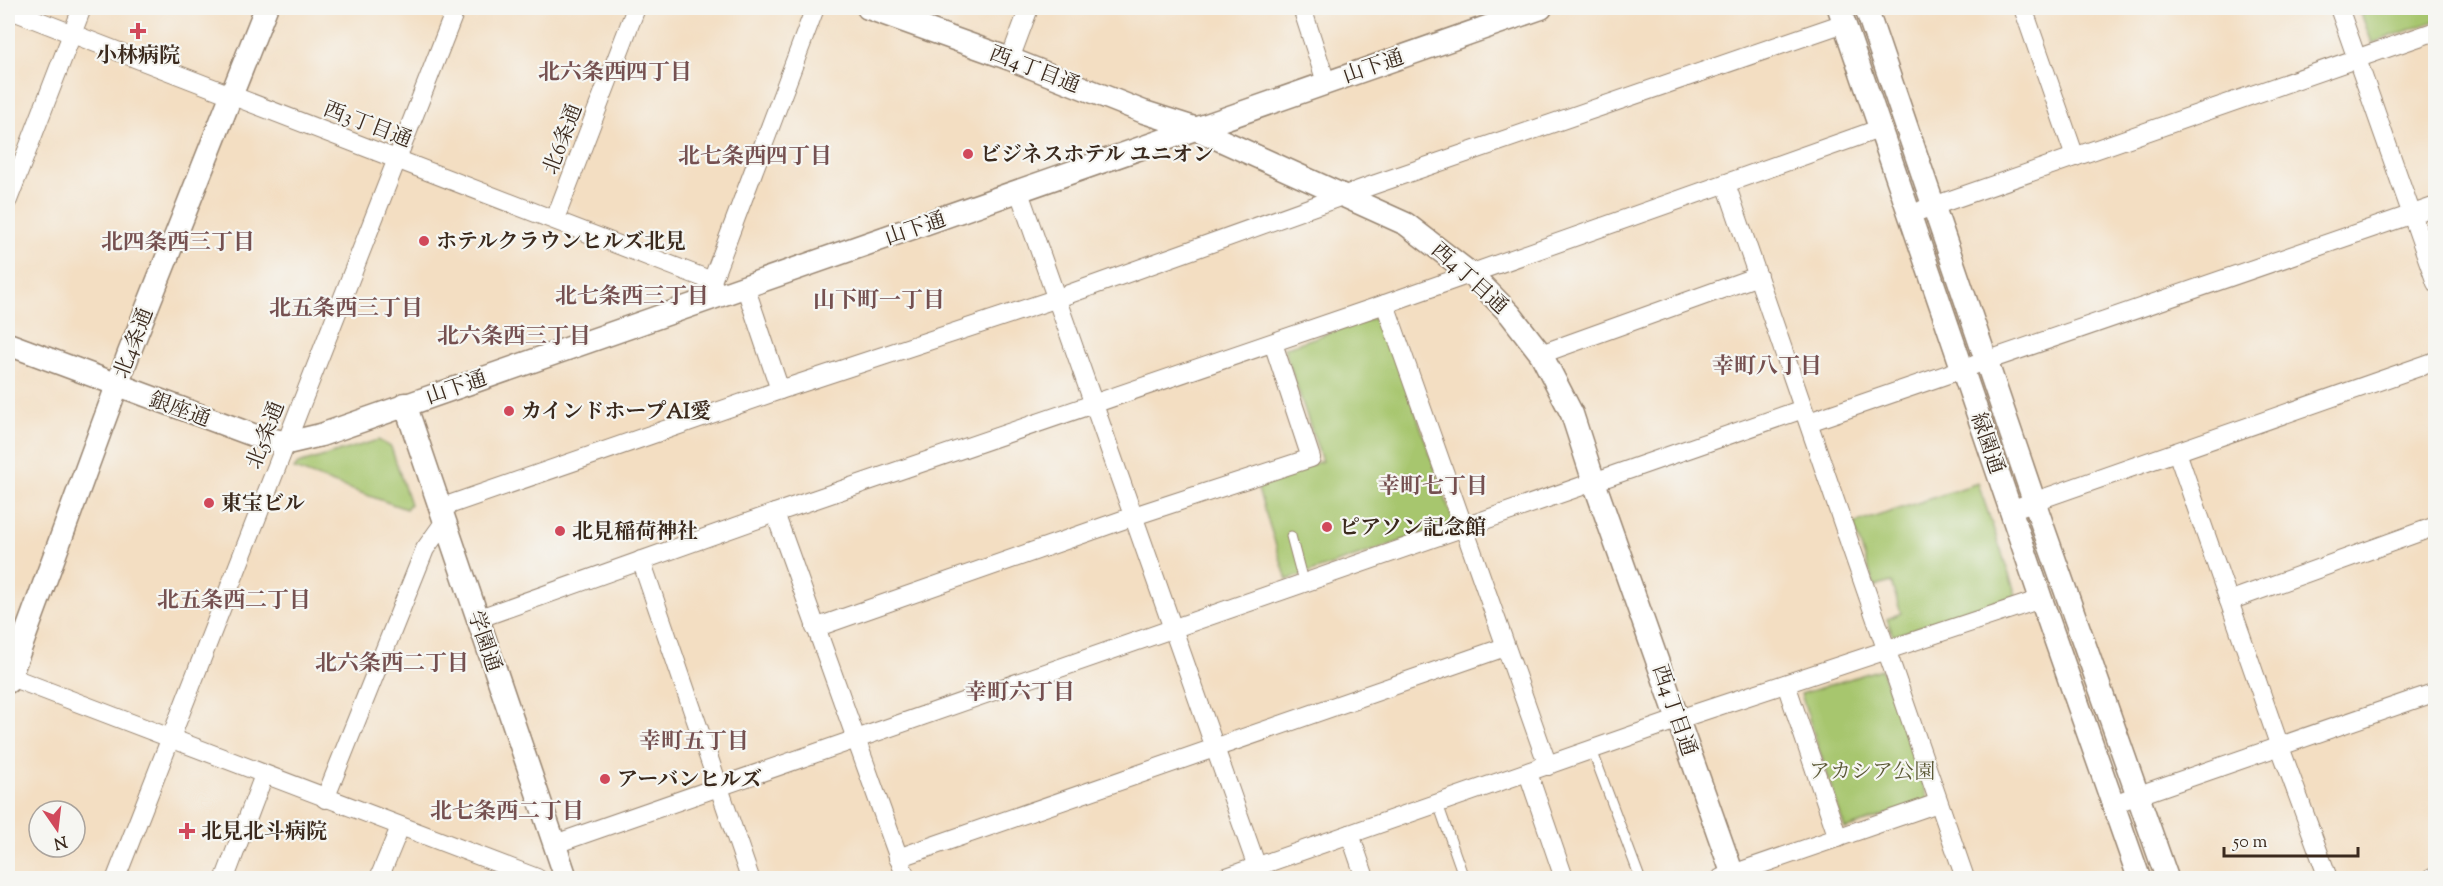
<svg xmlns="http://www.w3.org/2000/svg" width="2443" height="886" font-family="'Sorts Mill Goudy','Noto Serif JP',serif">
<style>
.green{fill:#a7c66e;stroke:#717846;stroke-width:1.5}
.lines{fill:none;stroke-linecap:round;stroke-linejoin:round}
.service-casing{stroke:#978470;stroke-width:11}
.minor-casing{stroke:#978470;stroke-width:20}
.tertiary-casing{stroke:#978470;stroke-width:25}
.service{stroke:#fff;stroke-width:9}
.minor{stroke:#fff;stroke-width:18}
.tertiary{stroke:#fff;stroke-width:22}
.poi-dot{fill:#d1495b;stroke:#f6f6f2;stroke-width:2}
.labels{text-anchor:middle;stroke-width:4.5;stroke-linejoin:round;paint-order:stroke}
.poi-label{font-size:21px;font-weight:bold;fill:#3b2a1e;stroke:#f6f6f2;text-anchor:start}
.street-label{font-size:21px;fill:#3b2a1e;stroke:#f6f6f2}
.park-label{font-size:21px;fill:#5b5936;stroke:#f6f6f2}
.neighbourhood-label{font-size:22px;font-weight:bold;fill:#755050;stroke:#f6f6f2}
</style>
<rect width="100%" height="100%" fill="#f6f6f2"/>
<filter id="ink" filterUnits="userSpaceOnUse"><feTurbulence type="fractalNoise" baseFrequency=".0167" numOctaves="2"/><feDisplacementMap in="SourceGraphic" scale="12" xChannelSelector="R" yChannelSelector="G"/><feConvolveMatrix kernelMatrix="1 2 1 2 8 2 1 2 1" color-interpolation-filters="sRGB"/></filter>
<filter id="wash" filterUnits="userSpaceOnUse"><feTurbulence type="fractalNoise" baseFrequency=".008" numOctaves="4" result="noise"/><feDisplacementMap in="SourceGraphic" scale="24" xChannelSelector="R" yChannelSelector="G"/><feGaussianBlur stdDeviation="1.35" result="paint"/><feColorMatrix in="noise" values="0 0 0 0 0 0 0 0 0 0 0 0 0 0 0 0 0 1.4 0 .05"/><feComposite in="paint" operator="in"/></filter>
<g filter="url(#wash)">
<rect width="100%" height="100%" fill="#f3dec2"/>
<g class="green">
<path d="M2359 8H2435V21L2372 43Z"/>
<path d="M1382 315 1454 523 1287 580 1256 483 1322 461 1284 348Z"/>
<path d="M378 440 391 447 410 504 406 509 294 469 298 464Z"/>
<path d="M1978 483 2016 595 1893 636 1887 619 1901 613 1891 582 1875 587 1853 524Z"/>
<path d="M1881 669 1929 800 1845 829 1801 694Z"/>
</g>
</g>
<g filter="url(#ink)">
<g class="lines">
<g class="service-casing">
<g id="service">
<path d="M1291 536 1304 585"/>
<path d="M1592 750 1640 878"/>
<path d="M1438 804 1464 878"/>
</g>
</g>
<g class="minor-casing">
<g id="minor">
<path d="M1302 8 1326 82"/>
<path d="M2023 8 2075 157"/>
<path d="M2339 8 2436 283"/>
<path d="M8 9 712 281"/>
<path d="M1010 59 1029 8"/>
<path d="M1726 184 1965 878"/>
<path d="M1019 192 1257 867"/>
<path d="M8 200 82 8"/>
<path d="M1922 210 2436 31"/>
<path d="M555 219 636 8"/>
<path d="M745 286 780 390"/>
<path d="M716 292 712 281 815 8"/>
<path d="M1385 304 1548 766"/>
<path d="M1541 354 1758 276"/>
<path d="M1809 422 2436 206"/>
<path d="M2177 452 2280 747 2328 878"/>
<path d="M440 508 780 390 1058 298 1373 185 1844 23"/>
<path d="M2010 510 2436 361"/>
<path d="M775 513 906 878"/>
<path d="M641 560 750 878"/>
<path d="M2229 601 2436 526"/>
<path d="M477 619 775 513 1385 304 1879 129"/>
<path d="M815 628 1134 516 1311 458 1273 343"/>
<path d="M8 676 537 878"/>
<path d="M1786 684 1838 838"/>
<path d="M1528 773 1564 878"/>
<path d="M325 799 425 549 445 521"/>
<path d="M2113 804 2436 692"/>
<path d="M1350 834 1365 878"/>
<path d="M555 844 1803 409"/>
<path d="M898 858 1505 647"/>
<path d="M116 878 456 8"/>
<path d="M225 878 264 775"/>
<path d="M379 878 400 827"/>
<path d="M1224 878 1679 719 2041 599"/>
<path d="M1721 878 1938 803"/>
<path d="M2432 878 2436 877"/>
</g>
</g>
<g class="tertiary-casing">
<g id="tertiary">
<path d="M868 8 1010 59 1144 112 1194 128 1406 224 1471 274 1510 314 1541 354 1572 414 1594 482 1734 878"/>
<path d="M1839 8 2041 599 2139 878"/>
<path d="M1866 8 2043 527 2167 878"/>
<path d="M8 344 253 435 287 443 321 435 1541 8"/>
<path d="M405 404 566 878"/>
<path d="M8 682 129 353 266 8"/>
</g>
</g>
<use href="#service" class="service"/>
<use href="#minor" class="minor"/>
<use href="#tertiary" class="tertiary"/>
</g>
</g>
<g class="poi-dot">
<path d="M135 22h6v6h6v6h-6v6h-6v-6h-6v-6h6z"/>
<circle cx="968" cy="154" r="6"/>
<circle cx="424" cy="241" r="6"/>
<circle cx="509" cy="411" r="6"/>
<circle cx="209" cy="503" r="6"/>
<circle cx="1327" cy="527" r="6"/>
<circle cx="560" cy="531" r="6"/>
<circle cx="605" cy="779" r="6"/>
<path d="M184 822h6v6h6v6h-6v6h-6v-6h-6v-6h6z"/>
</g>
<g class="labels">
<g class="poi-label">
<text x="138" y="62" text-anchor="middle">小林病院</text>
<text x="980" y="161">ビジネスホテル ユニオン</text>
<text x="436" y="248">ホテルクラウンヒルズ北見</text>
<text x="521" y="418">カインドホープAI愛</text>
<text x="221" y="510">東宝ビル</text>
<text x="1339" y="534">ピアソン記念館</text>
<text x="572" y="538">北見稲荷神社</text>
<text x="617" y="786">アーバンヒルズ</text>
<text x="201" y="838">北見北斗病院</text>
</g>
<g class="street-label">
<text transform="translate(1373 66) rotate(-19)" y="7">山下通</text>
<text transform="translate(1035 69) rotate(21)" y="7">西4丁目通</text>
<text transform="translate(368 124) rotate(21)" y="7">西3丁目通</text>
<text transform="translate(562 139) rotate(-69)" y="7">北6条通</text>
<text transform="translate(915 228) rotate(-19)" y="7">山下通</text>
<text transform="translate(1470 278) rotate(42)" y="7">西4丁目通</text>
<text transform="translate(133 343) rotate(-69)" y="7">北4条通</text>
<text transform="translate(456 387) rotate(-19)" y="7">山下通</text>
<text transform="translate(180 409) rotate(20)" y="7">銀座通</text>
<text transform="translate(265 435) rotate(-69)" y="7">北5条通</text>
<text transform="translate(1988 443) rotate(71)" y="7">緑園通</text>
<text transform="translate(485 641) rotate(71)" y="7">学園通</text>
<text transform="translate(1675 710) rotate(71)" y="7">西4丁目通</text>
</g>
<g class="park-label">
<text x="1872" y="778">アカシア公園</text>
</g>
<g class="neighbourhood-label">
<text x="615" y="79">北六条西四丁目</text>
<text x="755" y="163">北七条西四丁目</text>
<text x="178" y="249">北四条西三丁目</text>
<text x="632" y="303">北七条西三丁目</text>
<text x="879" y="307">山下町一丁目</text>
<text x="346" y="315">北五条西三丁目</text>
<text x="514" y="343">北六条西三丁目</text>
<text x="1767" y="373">幸町八丁目</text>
<text x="1433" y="493">幸町七丁目</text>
<text x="234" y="607">北五条西二丁目</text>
<text x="392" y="670">北六条西二丁目</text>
<text x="1020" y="699">幸町六丁目</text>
<text x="694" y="748">幸町五丁目</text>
<text x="507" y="818">北七条西二丁目</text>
</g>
</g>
<rect width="2443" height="886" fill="none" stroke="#f6f6f2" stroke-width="30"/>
<g transform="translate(57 829) rotate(166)"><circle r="28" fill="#f6f6f2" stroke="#aba49d" stroke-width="1.5"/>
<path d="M0-4.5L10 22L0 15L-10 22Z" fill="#d1495b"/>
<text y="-9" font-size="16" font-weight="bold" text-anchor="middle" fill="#3b2a1e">N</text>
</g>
<path d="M2224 847v9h134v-9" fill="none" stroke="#3b2a1e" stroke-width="3"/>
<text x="2233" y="847" font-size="18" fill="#3b2a1e" stroke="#f6f6f2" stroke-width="4.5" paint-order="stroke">50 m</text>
</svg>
